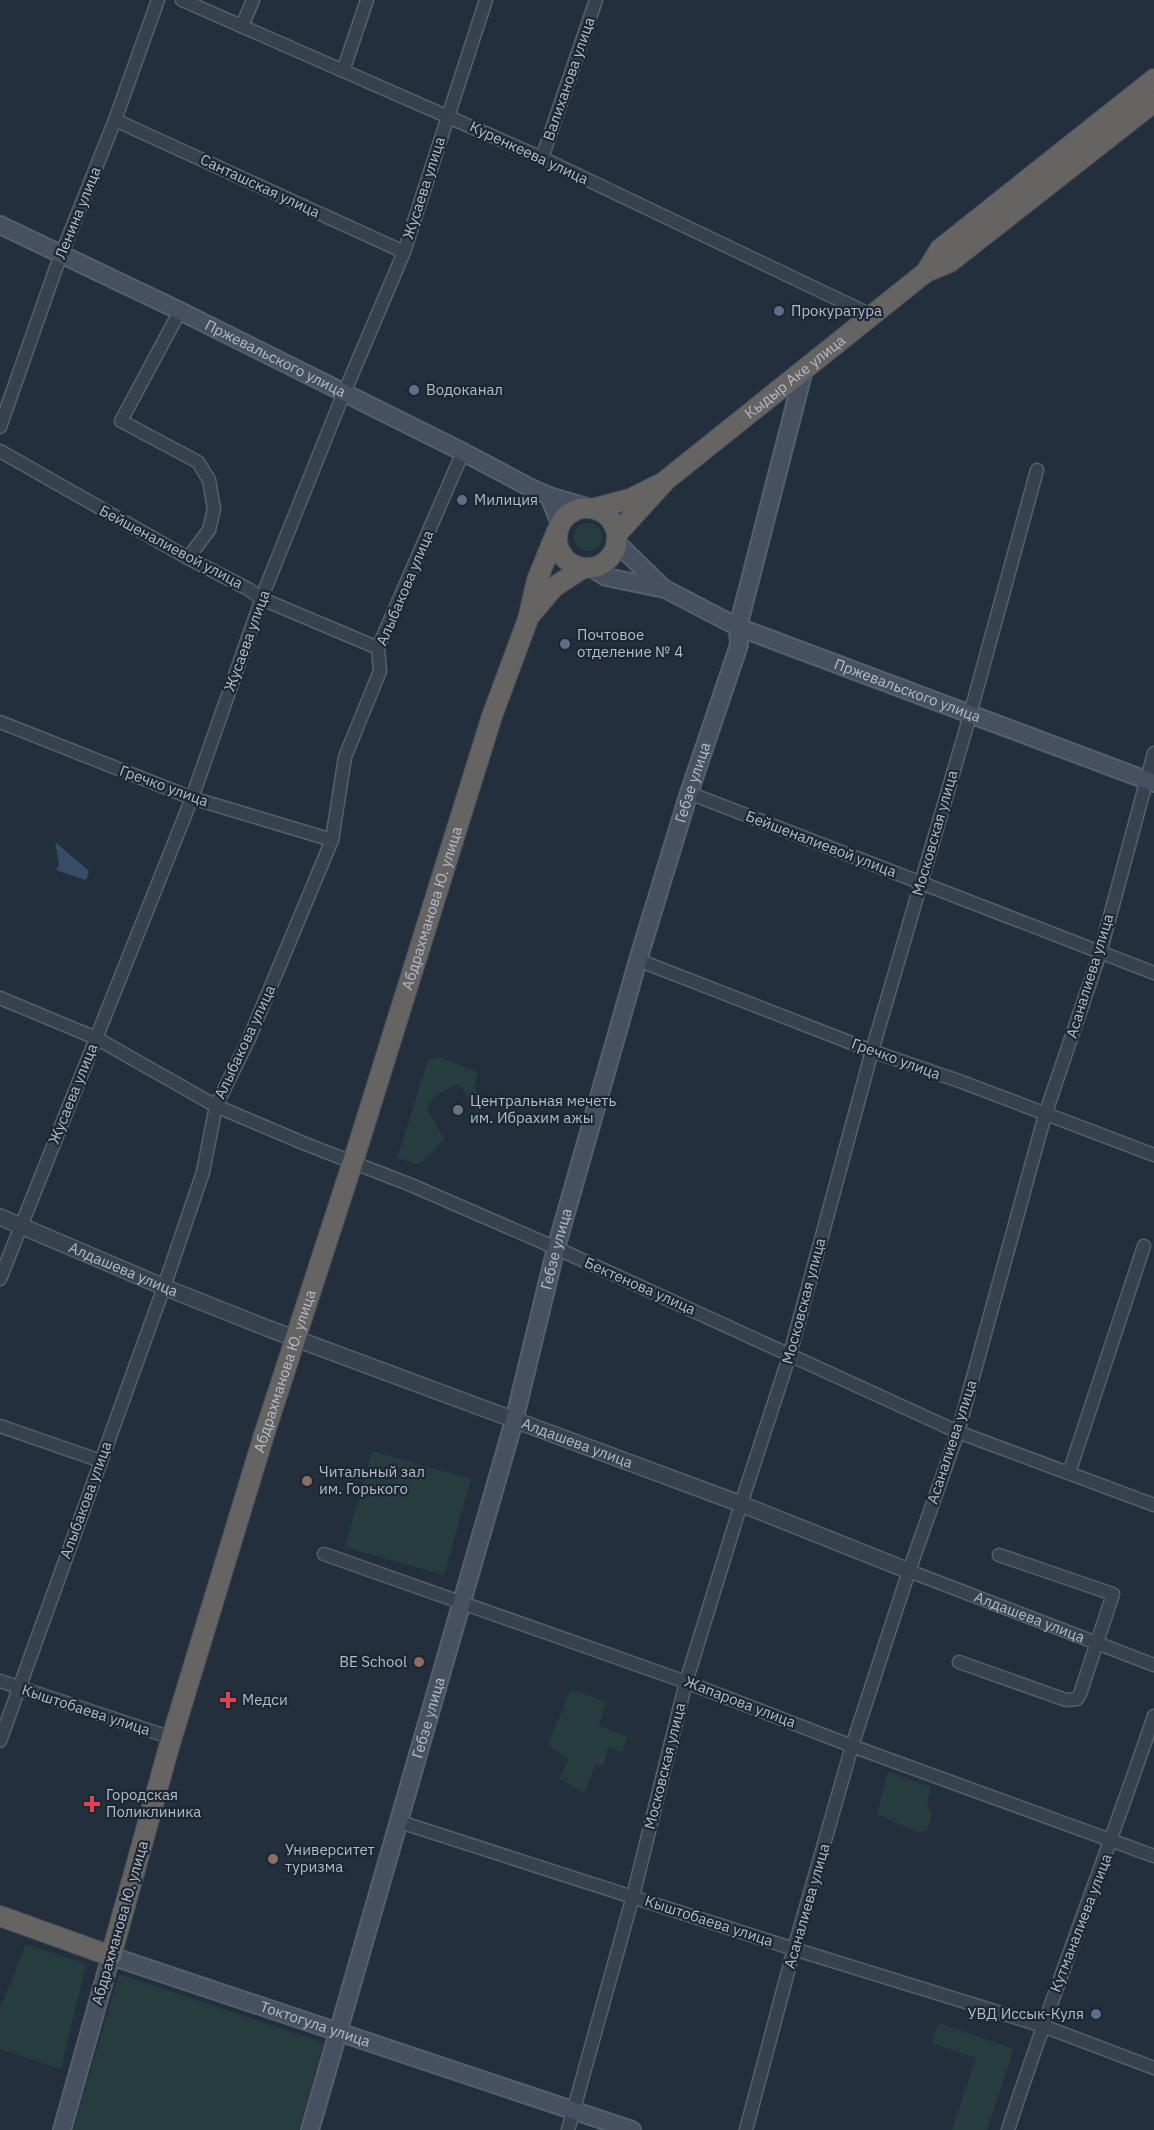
<svg xmlns="http://www.w3.org/2000/svg" width="1154" height="2130" font-family="'IBM Plex Sans',sans-serif">
<style>
.green{fill:#263c3f}
.water{fill:#394c67}
.lines{fill:none;stroke-linecap:round;stroke-linejoin:round}
.minor-casing{stroke:#565f6c;stroke-width:15}
.tertiary-casing{stroke:#565f6c;stroke-width:18}
.secondary-casing{stroke:#565f6c;stroke-width:20}
.trunk-casing{stroke:#434c59;stroke-width:22}
.minor{stroke:#38414e;stroke-width:12}
.tertiary{stroke:#38414e;stroke-width:15}
.secondary{stroke:#465061;stroke-width:16}
.trunk{stroke:#656462;stroke-width:20}
.service-dot{fill:#5c6f8a;stroke:#1d2633;stroke-width:2}
.worship-dot{fill:#6b7280;stroke:#1d2633;stroke-width:2}
.education-dot{fill:#8d6e63;stroke:#1d2633;stroke-width:2}
.health-dot{fill:#e0444e;stroke:#1d2633;stroke-width:2}
.labels{text-anchor:middle;stroke-width:4.5;stroke-linejoin:round;paint-order:stroke}
.street-label{font-size:15px;fill:#b4bcc9;stroke:#1d2633}
.poi-label{font-size:15px;fill:#b4bcc9;stroke:#1d2633;text-anchor:start}
</style>
<rect width="100%" height="100%" fill="#242f3e"/>
<g class="green">
<circle cx="588" cy="537" r="14"/>
<path d="M440 1057 478 1073 474 1087 484 1103 479 1117 461 1086 456 1084 435 1096 427 1110 445 1139 424 1161 416 1164 397 1158 428 1060Z"/>
<path d="M372 1451 471 1479 444 1575 345 1547Z"/>
<path d="M571 1689 606 1702 599 1725 627 1737 622 1752 608 1747 604 1766 595 1765 585 1793 559 1778 569 1759 548 1745Z"/>
<path d="M888 1772 931 1787 927 1803 932 1815 927 1830 919 1833 877 1814Z"/>
<path d="M26 1944 86 1964 61 2069 0 2049V2008Z"/>
<path d="M119 1974 324 2043 299 2130H73Z"/>
<path d="M939 2023 1014 2049 987 2130H952L976 2058 932 2043Z"/>
</g>
<path class="water" d="M55 842 89 871 86 880 56 870 59 864Z"/>
<g class="lines">
<g class="minor-casing">
<g id="minor">
<path d="M182 0 542 158 871 315"/>
<path d="M242 26 253 0"/>
<path d="M343 71 367 0"/>
<path d="M115 120 404 252"/>
<path d="M542 158 596 0"/>
<path d="M180 311 121 421 198 462 209 480 214 509 209 530 188 558"/>
<path d="M0 427 56 268 115 120 158 0"/>
<path d="M0 451 188 558 248 589 262 599 378 648"/>
<path d="M0 722 192 798 332 840"/>
<path d="M689 793 1154 973"/>
<path d="M638 960 872 1051 962 1082 1154 1155"/>
<path d="M0 998 96 1038 216 1106 303 1143 411 1185 556 1248 958 1432 1154 1505"/>
<path d="M0 1279 192 798 264 592 339 405 404 252 486 0"/>
<path d="M0 1426 101 1461"/>
<path d="M1069 1473 1144 1246"/>
<path d="M324 1554 686 1682 852 1746 1154 1856"/>
<path id="s1" d="M909 1571 1154 1665"/>
<path d="M959 1662 1066 1700 1077 1699 1080 1694 1113 1594 999 1555"/>
<path d="M0 1681 172 1738"/>
<path d="M0 1741 164 1287 203 1172 216 1106 248 1041 332 840 345 757 380 671 378 648 463 452"/>
<path d="M400 1822 794 1949 1043 2026 1154 2068"/>
<path d="M568 2130 633 1896 686 1682 741 1504 790 1354 872 1051 966 729 1037 470"/>
<path d="M746 2130 794 1949 852 1746 909 1571 958 1432 1045 1115 1100 953 1154 753"/>
<path d="M1008 2130C1053 1991 1107 1855 1154 1716"/>
</g>
</g>
<g class="tertiary-casing">
<g id="tertiary">
<path id="s2" d="M0 1217 164 1287 267 1328 741 1504 909 1571"/>
</g>
</g>
<g class="secondary-casing">
<g id="secondary">
<path id="s3" d="M0 225 180 311 463 452 529 487 549 496 587 507"/>
<path d="M549 496 560 524"/>
<path d="M617 543 664 589"/>
<path id="s4" d="M592 568 606 577 665 589 738 627 1154 783"/>
<path id="s5" d="M62 2130 111 1956 632 2130"/>
<path id="s6" d="M310 2130 514 1421 556 1248 638 960 689 793 739 645 738 627 804 370"/>
</g>
</g>
<g class="trunk-casing">
<g id="trunk">
<path d="M926 272 940 249 1154 79"/>
<circle cx="587" cy="538" r="30"/>
<path d="M596 508 630 499 658 485"/>
<path id="s7" d="M617 534 665 481 926 272 950 262 1154 102"/>
<path d="M531 614 554 587 583 568"/>
<path id="s8" d="M0 1916 111 1956 169 1747 264 1435 358 1146 492 716 528 619 537 580 557 531"/>
</g>
</g>
<use href="#minor" class="minor"/>
<use href="#tertiary" class="tertiary"/>
<use href="#secondary" class="secondary"/>
<use href="#trunk" class="trunk"/>
</g>
<g class="service-dot">
<circle cx="779" cy="311" r="6"/>
<circle cx="414" cy="390" r="6"/>
<circle cx="462" cy="500" r="6"/>
<circle cx="565" cy="644" r="6"/>
<circle cx="1096" cy="2014" r="6"/>
</g>
<circle class="worship-dot" cx="458" cy="1110" r="6"/>
<g class="education-dot">
<circle cx="307" cy="1481" r="6"/>
<circle cx="419" cy="1662" r="6"/>
<circle cx="273" cy="1859" r="6"/>
</g>
<g class="health-dot">
<path d="M225 1691h6v6h6v6h-6v6h-6v-6h-6v-6h6z"/>
<path d="M89 1795h6v6h6v6h-6v6h-6v-6h-6v-6h6z"/>
</g>
<g class="labels">
<g class="street-label">
<text transform="translate(569 79) rotate(-71)" y="5">Валиханова улица</text>
<text transform="translate(529 153) rotate(25)" y="5">Куренкеева улица</text>
<text transform="translate(260 186) rotate(25)" y="5">Санташская улица</text>
<text transform="translate(424 188) rotate(-72)" y="5">Жусаева улица</text>
<text transform="translate(78 213) rotate(-68)" y="5">Ленина улица</text>
<text dy="5" stroke="none"><textPath href="#s3" startOffset="306">Пржевальского улица</textPath></text>
<text dy="5" stroke="none"><textPath href="#s7" startOffset="238">Кыдыр Аке улица</textPath></text>
<text transform="translate(171 547) rotate(28)" y="5">Бейшеналиевой улица</text>
<text transform="translate(405 588) rotate(-67)" y="5">Алыбакова улица</text>
<text transform="translate(247 641) rotate(-70)" y="5">Жусаева улица</text>
<text dy="5" stroke="none"><textPath href="#s4" startOffset="340">Пржевальского улица</textPath></text>
<text dy="5" stroke="none"><textPath href="#s6" startOffset="1401">Гебзе улица</textPath></text>
<text transform="translate(164 786) rotate(20)" y="5">Гречко улица</text>
<text transform="translate(935 833) rotate(-74)" y="5">Московская улица</text>
<text transform="translate(821 844) rotate(21)" y="5">Бейшеналиевой улица</text>
<text dy="5" stroke="none"><textPath href="#s8" startOffset="1214">Абдрахманова Ю. улица</textPath></text>
<text transform="translate(1090 976) rotate(-73)" y="5">Асаналиева улица</text>
<text transform="translate(245 1042) rotate(-65)" y="5">Алыбакова улица</text>
<text transform="translate(896 1059) rotate(20)" y="5">Гречко улица</text>
<text transform="translate(73 1094) rotate(-68)" y="5">Жусаева улица</text>
<text dy="5" stroke="none"><textPath href="#s6" startOffset="915">Гебзе улица</textPath></text>
<text dy="5" stroke="none"><textPath href="#s2" startOffset="134">Алдашева улица</textPath></text>
<text transform="translate(640 1286) rotate(24)" y="5">Бектенова улица</text>
<text transform="translate(804 1301) rotate(-75)" y="5">Московская улица</text>
<text dy="5" stroke="none"><textPath href="#s8" startOffset="728">Абдрахманова Ю. улица</textPath></text>
<text transform="translate(952 1442) rotate(-72)" y="5">Асаналиева улица</text>
<text dy="5" stroke="none"><textPath href="#s2" startOffset="620">Алдашева улица</textPath></text>
<text transform="translate(86 1500) rotate(-70)" y="5">Алыбакова улица</text>
<text dy="5" stroke="none"><textPath href="#s1" startOffset="129">Алдашева улица</textPath></text>
<text transform="translate(740 1702) rotate(21)" y="5">Жапарова улица</text>
<text transform="translate(86 1710) rotate(18)" y="5">Кыштобаева улица</text>
<text dy="5" stroke="none"><textPath href="#s6" startOffset="429">Гебзе улица</textPath></text>
<text transform="translate(665 1766) rotate(-76)" y="5">Московская улица</text>
<text transform="translate(807 1906) rotate(-74)" y="5">Асаналиева улица</text>
<text transform="translate(709 1921) rotate(18)" y="5">Кыштобаева улица</text>
<text transform="translate(120 1923) rotate(-74)" y="5">Абдрахманова Ю. улица</text>
<text transform="translate(1081 1923) rotate(-69)" y="5">Кутманалиева улица</text>
<text dy="5" stroke="none"><textPath href="#s5" startOffset="396">Токтогула улица</textPath></text>
</g>
<g class="poi-label">
<text x="791" y="316">Прокуратура</text>
<text x="426" y="395">Водоканал</text>
<text x="474" y="505">Милиция</text>
<text x="577" y="640">Почтовое<tspan x="577" dy="17">отделение № 4</tspan></text>
<text x="470" y="1106">Центральная мечеть<tspan x="470" dy="17">им. Ибрахим ажы</tspan></text>
<text x="319" y="1477">Читальный зал<tspan x="319" dy="17">им. Горького</tspan></text>
<text x="407" y="1667" text-anchor="end">BE School</text>
<text x="242" y="1705">Медси</text>
<text x="106" y="1800">Городская<tspan x="106" dy="17">Поликлиника</tspan></text>
<text x="285" y="1855">Университет<tspan x="285" dy="17">туризма</tspan></text>
<text x="1084" y="2019" text-anchor="end">УВД Иссык-Куля</text>
</g>
</g>
</svg>
